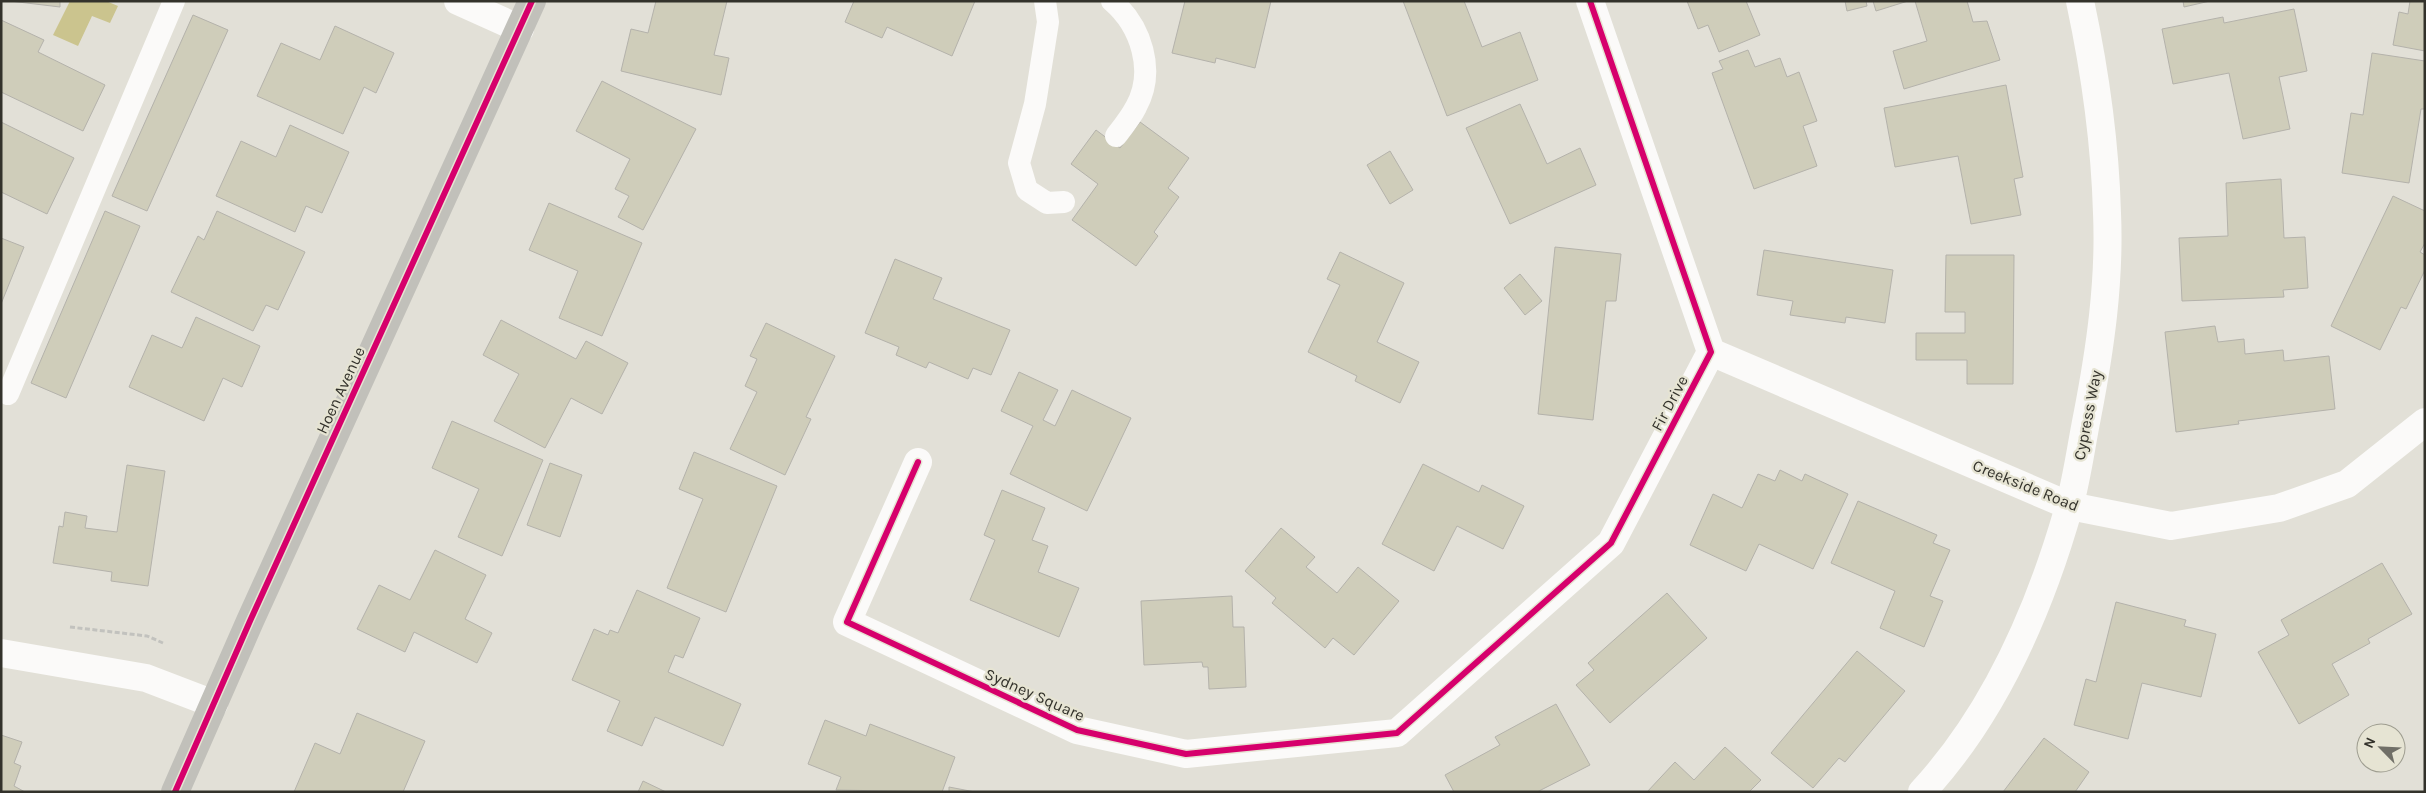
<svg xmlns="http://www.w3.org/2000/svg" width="2426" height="793" font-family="Karla,sans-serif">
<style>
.water{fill:#cbc48e}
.building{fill:#cfcdba;stroke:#b4b2ab}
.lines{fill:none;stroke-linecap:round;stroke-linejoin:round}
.path{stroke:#c2c2be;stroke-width:3;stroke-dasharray:5 2.5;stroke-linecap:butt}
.lane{stroke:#fbfaf9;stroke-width:22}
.street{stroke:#fbfaf9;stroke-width:28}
.secondary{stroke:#c1c0ba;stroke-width:28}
.cycleway-casing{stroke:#e6e4d3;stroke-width:9}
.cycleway{stroke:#d6006c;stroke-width:6}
.labels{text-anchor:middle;stroke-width:4.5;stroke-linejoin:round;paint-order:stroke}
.street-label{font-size:16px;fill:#33322b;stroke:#e6e4d3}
</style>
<rect width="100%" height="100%" fill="#e2e0d7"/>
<path class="water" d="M70 1H106L118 6 110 23 92 16 78 46 53 35Z"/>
<g class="building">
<path d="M10 1H60V7Z"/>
<path d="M656 1H727L714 55 729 58 721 95 621 71 631 29 648 33Z"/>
<path d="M854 1H975L952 56 887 27 882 38 845 22Z"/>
<path d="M1185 1H1271L1255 68 1216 58 1215 63 1172 53Z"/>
<path d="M1403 1H1464L1482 47 1520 32 1538 80 1447 116Z"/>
<path d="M1687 1H1746L1760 35 1719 52 1708 25 1698 29Z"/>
<path d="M1845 1H1866L1867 6 1847 11Z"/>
<path d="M1873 1H1908L1876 11Z"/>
<path d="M1915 1H1967L1973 22 1987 21 2000 60 1904 89 1893 51 1927 41Z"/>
<path d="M2183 1H2210L2184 7Z"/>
<path d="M2410 1H2425V51L2393 45 2399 12 2408 14Z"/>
<path d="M2294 9 2307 71 2279 77 2290 129 2243 139 2229 73 2173 84 2162 29 2223 17 2224 23Z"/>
<path d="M193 15 228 30 147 211 112 196Z"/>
<path d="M1 20 44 40 38 52 105 85 83 131 1 92Z"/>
<path d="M335 26 394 53 376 93 364 87 343 134 257 96 281 43 320 60Z"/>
<path d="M1748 50 1755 67 1780 58 1787 77 1799 72 1817 121 1803 126 1817 166 1754 189 1712 73 1723 69 1719 61Z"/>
<path d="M2372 53 2425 61V109H2421L2409 183 2342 173 2351 113 2363 115Z"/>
<path d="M602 81 696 129 643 230 618 217 629 196 615 189 630 159 576 131Z"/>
<path d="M2006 85 2023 177 2014 179 2021 215 1971 224 1958 156 1895 167 1884 108Z"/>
<path d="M1520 104 1547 164 1580 148 1596 185 1510 224 1466 128Z"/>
<path d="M1 122 74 158 47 214 1 192Z"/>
<path d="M1140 122 1189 158 1168 188 1179 197 1154 232 1158 236 1136 266 1072 220 1098 184 1071 164 1096 130 1120 148Z"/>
<path d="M290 125 349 152 322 213 306 206 295 232 216 196 241 141 276 157Z"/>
<path d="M1390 151 1413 190 1390 204 1367 165Z"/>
<path d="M2281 179 2284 238 2305 237 2308 288 2283 290 2284 297 2182 301 2179 238 2228 236 2226 183Z"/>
<path d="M2393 196 2425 211V243L2420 252 2425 255V270L2406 309 2401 307 2380 350 2331 326Z"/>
<path d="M549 203 642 243 602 336 559 318 578 271 529 250Z"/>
<path d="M105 211 140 226 66 398 31 383Z"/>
<path d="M217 211 305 252 278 310 266 305 253 331 171 292 198 236 204 240Z"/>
<path d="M1 238 24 247 1 304Z"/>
<path d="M1555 247 1621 254 1616 301H1606L1593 420 1538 414Z"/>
<path d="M1764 250 1893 270 1885 323 1846 317 1845 323 1790 315 1793 301 1757 295Z"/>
<path d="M1340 252 1404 283 1377 342 1419 362 1400 403 1355 381 1357 376 1308 352 1340 285 1327 279Z"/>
<path d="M1946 255H2014L2013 384H1967V360H1916V333H1965V312H1945Z"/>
<path d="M895 259 942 278 933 299 1010 330 991 375 973 368 968 379 929 362 926 368 896 355 899 347 865 333Z"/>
<path d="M1520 274 1542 301 1525 315 1504 288Z"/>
<path d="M196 317 260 346 242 387 223 378 204 421 129 387 152 335 182 348Z"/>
<path d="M501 320 576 359 586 341 628 363 602 414 571 398 545 448 494 421 519 374 483 355Z"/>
<path d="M766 323 835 356 806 417 811 419 785 475 730 449 757 392 745 386 757 359 750 356Z"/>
<path d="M2215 326 2218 342 2244 339 2245 354 2283 350 2284 361 2329 356 2335 409 2238 421 2239 424 2176 432 2165 332Z"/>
<path d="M1019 372 1058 390 1043 420 1055 426 1072 390 1131 418 1087 511 1010 474 1033 426 1001 411Z"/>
<path d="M452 421 543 460 502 556 458 537 479 489 432 468Z"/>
<path d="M694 452 777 486 726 612 667 588 703 499 679 489Z"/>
<path d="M550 463 582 475 560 537 527 525Z"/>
<path d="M1423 464 1479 492 1482 485 1524 506 1503 549 1457 526 1434 571 1382 544Z"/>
<path d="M127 465 165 471 148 586 111 581 112 572 53 563 59 526 63 527 65 512 87 516 85 528 117 532Z"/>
<path d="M1780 470 1802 481 1805 474 1848 494 1813 569 1759 544 1746 571 1690 545 1713 494 1742 508 1758 474 1775 481Z"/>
<path d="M1002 490 1045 508 1032 540 1048 546 1038 572 1079 588 1059 637 970 600 995 540 984 535Z"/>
<path d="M1858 501 1937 535 1933 543 1950 550 1930 596 1943 601 1924 647 1880 628 1895 591 1831 563Z"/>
<path d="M1281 528 1315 557 1306 567 1337 593 1358 567 1399 601 1354 655 1333 638 1325 648 1272 603 1276 598 1245 571Z"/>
<path d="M435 550 486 575 465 619 492 633 477 663 414 632 405 652 357 629 379 585 410 600Z"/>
<path d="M2382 563 2412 614 2368 639 2370 643 2332 664 2349 695 2299 724 2258 652 2289 635 2281 620Z"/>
<path d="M637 590 700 618 683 658 675 655 668 672 741 704 723 746 655 717 642 746 607 731 620 701 572 680 594 629 608 635 610 630 618 633Z"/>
<path d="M1667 593 1707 638 1610 723 1576 685 1594 670 1588 663Z"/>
<path d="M1232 596 1233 627H1244L1246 687 1209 689 1208 667H1203L1202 662 1144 665 1141 601Z"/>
<path d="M2116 602 2186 620 2184 626 2216 634 2201 697 2142 683 2128 739 2074 725 2086 679 2096 682Z"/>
<path d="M1857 651 1905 691 1845 762 1839 758 1813 788 1771 753Z"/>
<path d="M1556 704 1590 765 1537 792H1454L1445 775 1500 745 1495 737Z"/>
<path d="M357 713 425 741 403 792H294L315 743 340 754Z"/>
<path d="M825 720 866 736 870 724 955 757 942 792 836 790 841 777 808 764Z"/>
<path d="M1 735 22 742 14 763 21 766 14 786 25 792H1Z"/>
<path d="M2044 738 2089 772 2075 792H2003Z"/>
<path d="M1725 747 1761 780 1749 792H1647L1675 762 1694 780Z"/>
<path d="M643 781 666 792H638Z"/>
<path d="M949 787 975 792H949Z"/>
</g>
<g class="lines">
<path class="path" d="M70 627 147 636 163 643"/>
<g class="lane">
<path d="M1045 1 1048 22 1035 104 1019 163 1027 190 1047 203 1064 202"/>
<path d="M1112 1C1141 26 1156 71 1136 107 1131 117 1123 127 1116 136"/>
<path d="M8 394 174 1"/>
</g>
<g class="street">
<path d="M458 1 520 29"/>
<path d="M1711 352 2070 506 2171 526 2279 508 2347 484 2425 422"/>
<path d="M918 462 847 622 1077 730 1186 754 1397 733 1611 543 1711 352 1590 1"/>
<path d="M1 653 146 678 214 704"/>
<path d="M1922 792C1995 713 2040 609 2069 507 2077 478 2081 447 2087 417 2100 350 2110 282 2107 213 2105 142 2095 71 2080 1"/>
</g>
<path class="secondary" d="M175 792 250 621 532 1"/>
<g class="cycleway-casing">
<g id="cycleway">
<path d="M918 462 847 622 1077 730 1186 754 1397 733 1611 543 1711 352 1590 1"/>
<path d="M175 792 250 621 532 1"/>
</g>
</g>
<use href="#cycleway" class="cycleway"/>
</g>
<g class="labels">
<g class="street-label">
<text transform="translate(340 390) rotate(-65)" y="6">Hoen Avenue</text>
<text transform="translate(1669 403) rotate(-62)" y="6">Fir Drive</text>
<text transform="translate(2087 415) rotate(-79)" y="6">Cypress Way</text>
<text transform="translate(2026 485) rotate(22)" y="6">Creekside Road</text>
<text transform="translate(1035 694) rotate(24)" y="6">Sydney Square</text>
</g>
</g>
<rect width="2426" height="793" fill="none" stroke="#33322b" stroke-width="5"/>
<g transform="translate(2381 748) rotate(294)"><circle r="24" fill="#e6e4d3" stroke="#9e9d90"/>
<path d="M0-4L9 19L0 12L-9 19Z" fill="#706f67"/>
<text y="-8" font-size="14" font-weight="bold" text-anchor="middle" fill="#33322b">N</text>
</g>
</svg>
